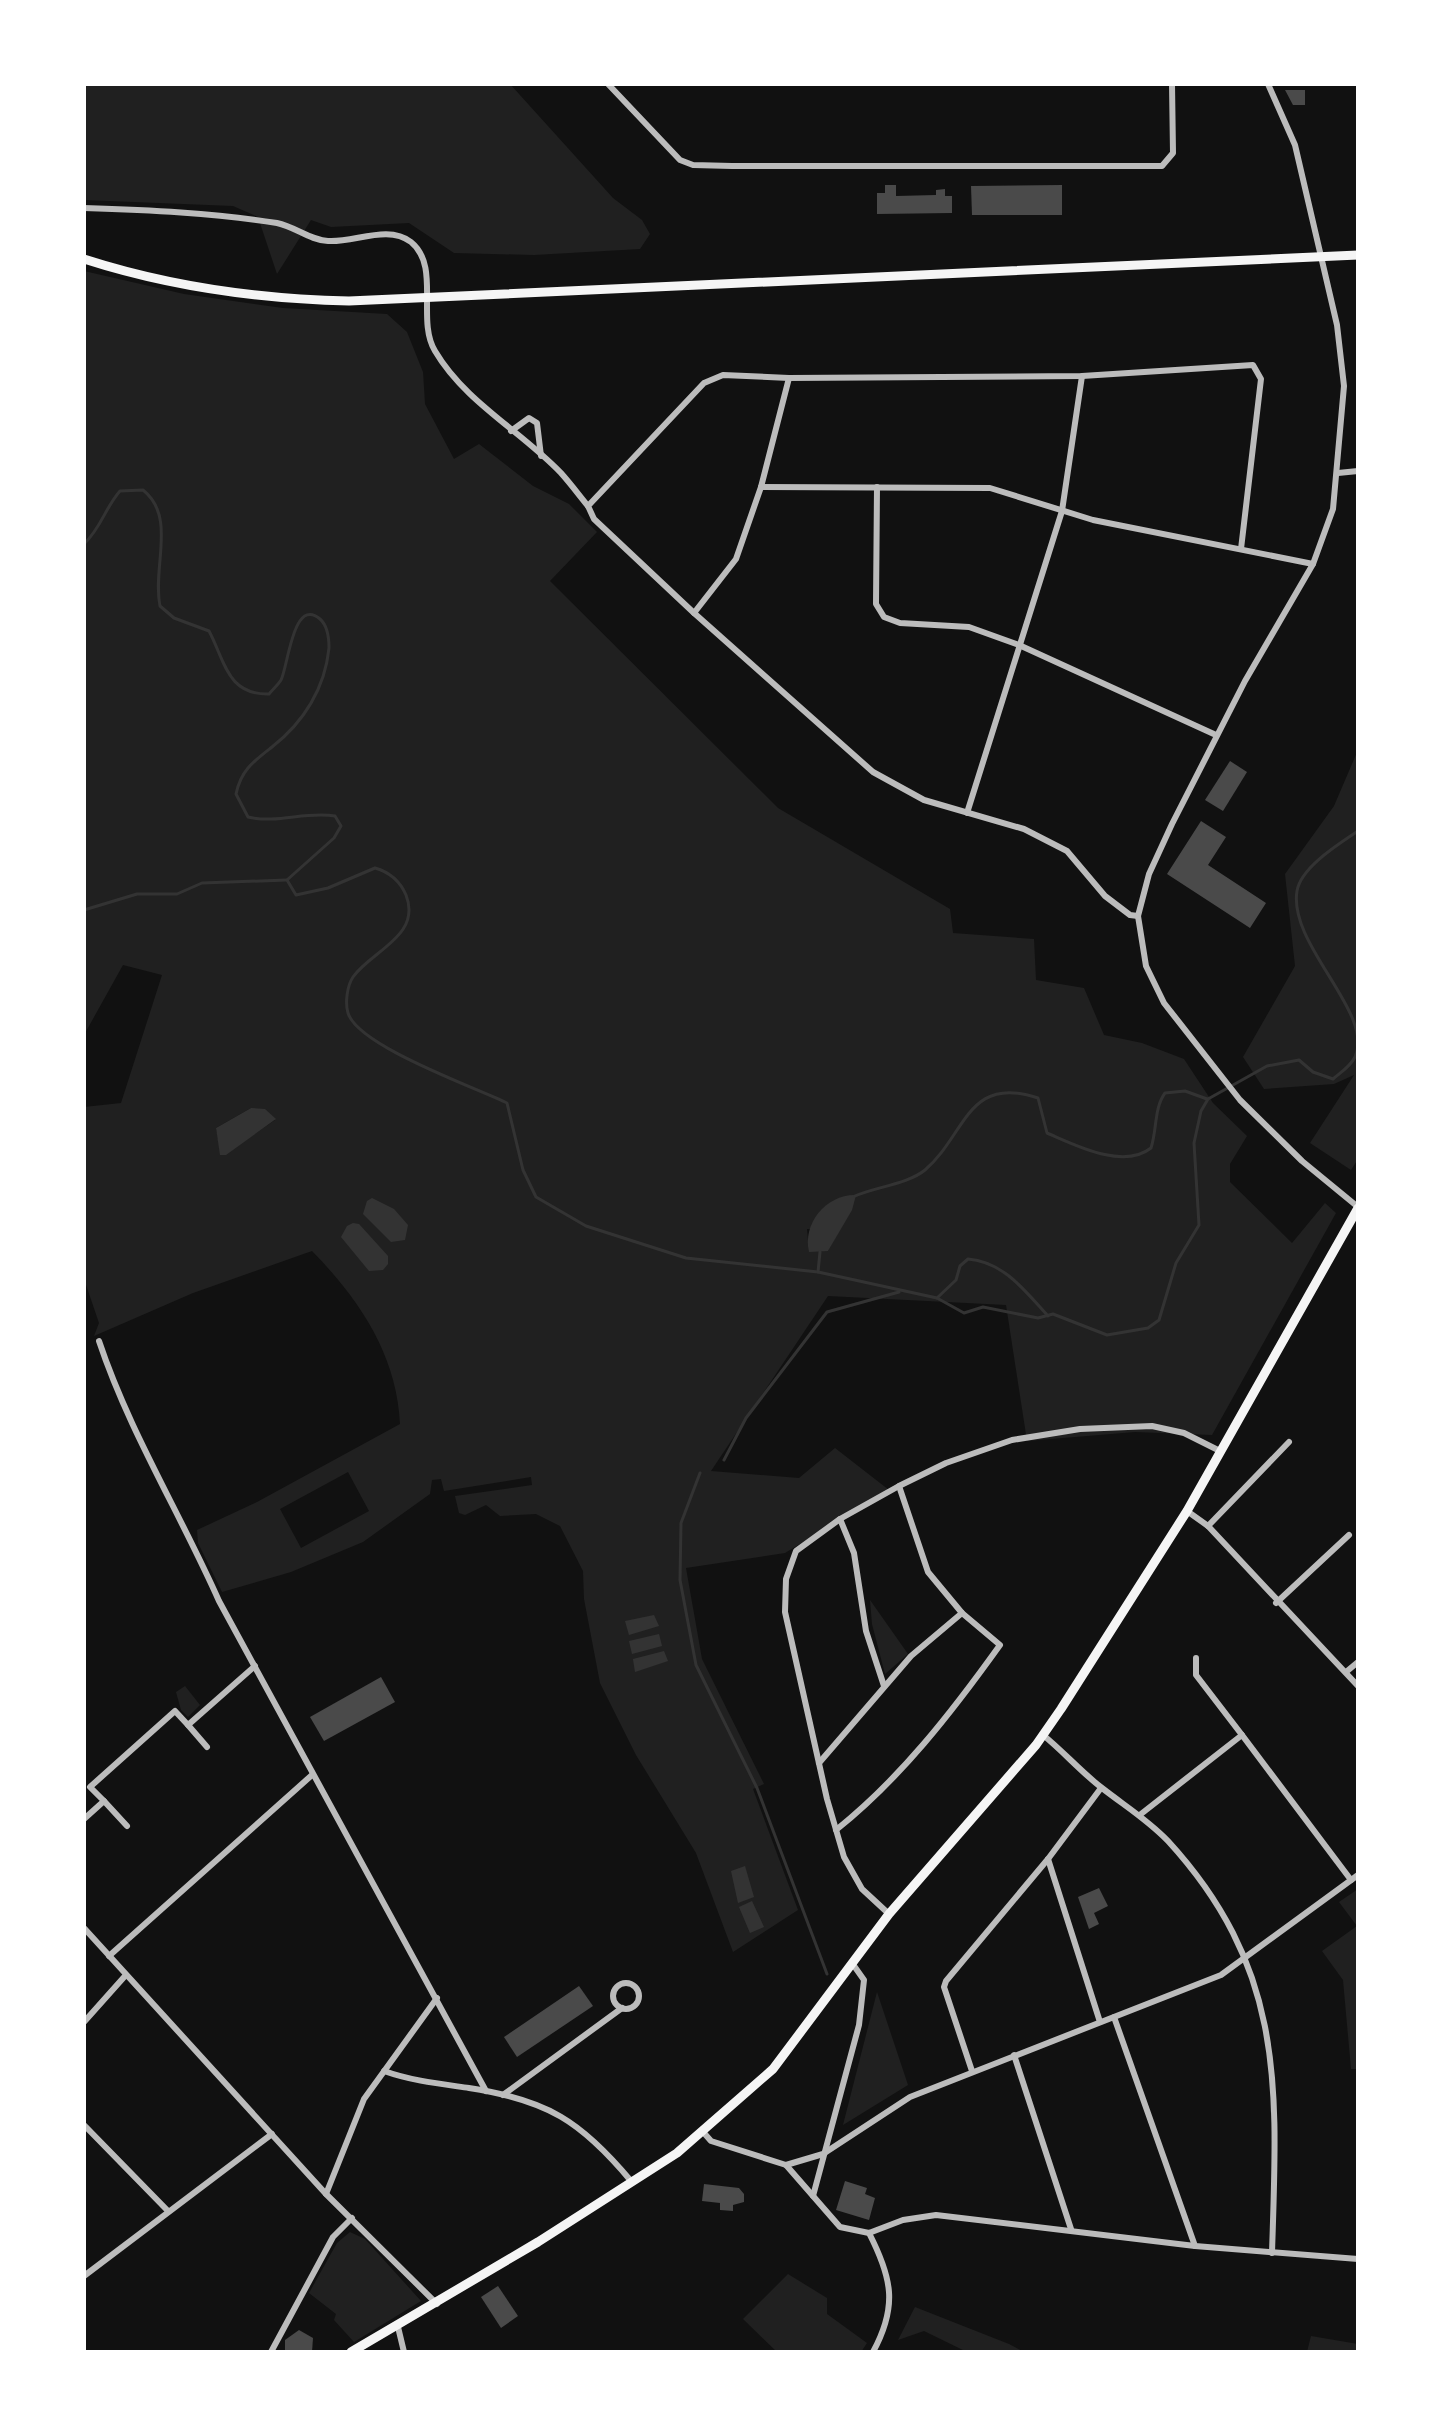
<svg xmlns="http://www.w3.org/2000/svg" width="1442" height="2436" font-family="Ubuntu,sans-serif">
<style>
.green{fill:#202020;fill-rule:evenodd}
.water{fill:#333}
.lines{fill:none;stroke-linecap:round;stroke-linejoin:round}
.stream{stroke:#333;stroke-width:3}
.building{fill:#4a4a4a}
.minor{stroke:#bcbcbc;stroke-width:6}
.secondary{stroke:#f5f5f5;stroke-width:9}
</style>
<rect width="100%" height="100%" fill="#111"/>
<g class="green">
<path d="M84 84H510L613 198 642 220 650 234 640 249 534 255 454 253 409 223 331 227 311 220 277 274 258 217 233 206 84 200Z"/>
<path d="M84 271 184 294 283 308 387 314 407 332 423 372 425 404 454 459 479 444 533 486 569 504 597 532 550 581 778 808 950 909 953 933 1034 939 1036 980 1084 988 1104 1035 1142 1043 1184 1059 1213 1103 1247 1136 1230 1164V1182L1292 1243 1325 1203 1336 1213 1212 1435 1135 1432 1027 1441 1006 1305 828 1296 711 1471 799 1478 835 1448 889 1490 785 1553 686 1568 702 1659 764 1784 753 1789 798 1910 733 1952 696 1853 636 1755 600 1683 584 1599 583 1571 560 1526 536 1514 500 1516 486 1505 465 1515 459 1513 455 1496 532 1485 531 1477 444 1491 441 1479 432 1480 430 1494 363 1542 291 1572 222 1592 198 1543 197 1530 257 1502 400 1424C397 1355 359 1299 312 1251L193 1293 94 1336 99 1323 84 1279V1107L121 1103 162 975 123 965 84 1035ZM251 1108 275 1120 226 1154 221 1155 216 1128ZM807 1229 839 1230 828 1251H809ZM348 1472 369 1511 301 1548 280 1509Z"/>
<path d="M1358 750V1159L1351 1170 1310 1143 1354 1075 1334 1084 1264 1089 1243 1057 1295 966 1285 874 1334 806Z"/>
<path d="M870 1600 908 1654 885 1674 872 1624Z"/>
<path d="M185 1686 200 1705 188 1717 181 1710 176 1692Z"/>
<path d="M1358 1889V2069H1351L1343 1980 1322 1951 1357 1926 1339 1902Z"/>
<path d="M877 1992 908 2085 843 2125Z"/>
<path d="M350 2232 365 2239 421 2301 354 2342 334 2320 336 2314 309 2293 337 2243Z"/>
<path d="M788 2274 827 2298V2314L867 2343 861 2352H777L743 2319Z"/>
<path d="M915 2307 1009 2344 1024 2352H967L924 2331 898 2340Z"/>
<path d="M1311 2336 1358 2344V2352H1307Z"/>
</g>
<g class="water">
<path d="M251 1108 265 1109 276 1119 226 1155H220L216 1128Z"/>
<path d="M856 1195 852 1210 828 1251 809 1252C802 1223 827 1194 856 1195Z"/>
<path d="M372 1198 394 1209 408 1225 405 1240 391 1242 363 1214 367 1201Z"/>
<path d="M353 1223 359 1224 388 1256V1264L383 1270 369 1271 341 1237 347 1226Z"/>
<path d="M654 1615 659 1626 629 1635 625 1621Z"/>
<path d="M659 1634 662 1646 632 1654 629 1641Z"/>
<path d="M664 1651 668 1661 635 1672 633 1659Z"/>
<path d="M745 1866 754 1897 738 1903 731 1871Z"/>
<path d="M752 1901 764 1927 750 1933 739 1907Z"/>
</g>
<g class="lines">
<g class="stream">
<path d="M84 544C101 528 105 508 120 491L143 490C177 517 152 567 160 606L174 618 209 631C225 661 227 695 269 694 272 690 278 685 281 680 288 667 293 596 320 619 328 626 329 638 329 648 325 688 304 722 272 747 254 761 241 770 236 794L248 817C278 824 305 811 335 816L341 826 334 838 287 880 296 895 328 888 375 868C389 872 400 881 406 895 422 936 371 951 353 977 347 986 345 1003 348 1013 358 1046 474 1087 507 1103L523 1170 536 1197 586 1226 686 1258 818 1272 937 1298 964 1313 983 1307 1038 1318 1053 1314 1107 1335 1148 1328 1159 1320 1176 1263 1199 1225 1194 1143 1201 1111 1208 1099 1267 1066 1299 1060 1313 1072 1333 1079C1341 1072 1350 1067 1355 1057 1375 1013 1288 945 1297 891 1301 867 1339 844 1358 831"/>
<path d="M84 910 137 894H177L202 883 287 880"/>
<path d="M855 1196C875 1187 908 1184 925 1170 966 1135 967 1074 1038 1098L1047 1133C1075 1145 1123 1170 1151 1148 1157 1130 1154 1108 1165 1093L1185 1091 1207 1099"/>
<path d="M818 1272 820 1252"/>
<path d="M937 1298 956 1280 960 1266 968 1259C1004 1262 1025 1291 1048 1316"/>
<path d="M724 1460 746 1418 827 1312 899 1292"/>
<path d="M700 1473 681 1523 680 1580 696 1665 757 1788 827 1974"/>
</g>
</g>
<g class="building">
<path d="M1285 90H1305V105H1293Z"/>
<path d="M885 185H896V196L936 195V190L945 189V196H952V213L877 214V193H885Z"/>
<path d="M1062 185V215H972L971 186Z"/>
<path d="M1230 761 1247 772 1223 811 1205 800Z"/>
<path d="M1201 821 1226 837 1208 865 1266 903 1250 928 1167 874Z"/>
<path d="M381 1677 395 1702 324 1741 310 1717Z"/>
<path d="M1099 1888 1108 1906 1094 1913 1099 1924 1089 1929 1078 1897Z"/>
<path d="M579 1986 593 2006 517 2057 504 2037Z"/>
<path d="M845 2181 867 2188 865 2194 875 2198 869 2220 836 2210Z"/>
<path d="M704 2184 739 2188 744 2194V2202L733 2205V2211L720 2210V2203L702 2201Z"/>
<path d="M498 2286 518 2316 501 2328 481 2297Z"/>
<path d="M299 2330 313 2338 312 2352 285 2350V2340Z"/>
</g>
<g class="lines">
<g class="minor">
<path d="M608 84 680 160 693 165 732 166H1162L1173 153 1172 84"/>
<path d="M1268 84 1295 145 1337 325 1344 386 1333 509 1313 564 1245 681 1172 824 1149 874 1138 916 1146 966 1164 1003 1240 1100 1302 1161 1358 1207"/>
<path d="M84 208C148 210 214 213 277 223 296 227 309 240 328 241 354 243 388 224 411 242 441 266 416 320 435 351 465 402 521 431 561 473 570 483 579 495 588 506"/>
<path d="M789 378 761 487 736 559 694 613 873 772 924 800 1024 829 1067 851 1105 896 1130 915 1138 916"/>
<path d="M511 431 529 418 537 423 541 456"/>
<path d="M1338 473 1358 471"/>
<path d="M761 487 990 488 1093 520 1313 564"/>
<path d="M877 487 876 604 884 617 900 623 969 627 1019 645 1216 735"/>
<path d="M694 613 594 519 588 506 704 383 723 375 789 378 1082 376 1253 365 1261 379 1241 549"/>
<path d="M967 813 1062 511 1082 376"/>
<path d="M99 1341C129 1431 180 1513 219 1601L486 2091"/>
<path d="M1187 1511 1208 1526 1358 1686"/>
<path d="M840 1519 854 1553 866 1631 884 1686"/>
<path d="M1208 1526 1289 1442"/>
<path d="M1276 1603 1349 1535"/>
<path d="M1196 1658V1675L1242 1735"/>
<path d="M1346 1672 1358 1662"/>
<path d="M188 1725 207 1747"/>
<path d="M1043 1735C1064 1752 1081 1772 1102 1788 1125 1806 1148 1820 1168 1841 1287 1971 1277 2091 1272 2253"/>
<path d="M819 1763 911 1656 962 1613"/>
<path d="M104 1801 127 1826"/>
<path d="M1141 1814 1242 1735 1351 1880"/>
<path d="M84 1819 104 1801 90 1787 175 1711 188 1725 255 1666"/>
<path d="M836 1830C900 1779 952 1712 1000 1645L962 1613 928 1572 899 1486"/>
<path d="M1048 1859 1100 2022"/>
<path d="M889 1914 862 1889 844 1857 827 1799 785 1612 786 1579 796 1551 840 1519 899 1486 946 1463 1012 1440 1080 1429 1152 1426 1184 1433 1220 1451"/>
<path d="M84 1928 326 2194 437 2304"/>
<path d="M109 1956 312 1775"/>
<circle cx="626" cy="1996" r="13"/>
<path d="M1114 2017 1195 2246"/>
<path d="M84 2022 125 1976"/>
<path d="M1014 2055 1071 2229"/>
<path d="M384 2071C412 2081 441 2084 469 2088 547 2100 581 2121 631 2181"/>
<path d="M972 2071 944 1987 946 1981 1048 1859 1101 1788"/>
<path d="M503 2095 622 2008"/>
<path d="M84 2125 168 2211"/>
<path d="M704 2133 711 2141 786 2165 840 2227 869 2233 903 2220 936 2215 1195 2246 1358 2259"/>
<path d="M786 2165 823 2154 910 2097 1221 1975 1358 1875"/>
<path d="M326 2194 364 2099 437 1998"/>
<path d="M813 2196 859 2025 864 1980 852 1963"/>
<path d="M869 2233C892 2278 898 2306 873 2352"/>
<path d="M84 2276 272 2134"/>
<path d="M398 2327 404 2352"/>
<path d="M271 2352 333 2237 352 2218"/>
</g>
<g class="secondary">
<path d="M84 259C171 287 258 299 349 301L1358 255"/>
<path d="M351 2352 538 2242 677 2153 773 2069 889 1914 1036 1745 1061 1709 1187 1511 1358 1208"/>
</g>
</g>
<rect width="1442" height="2436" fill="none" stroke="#ffffff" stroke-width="172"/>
</svg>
